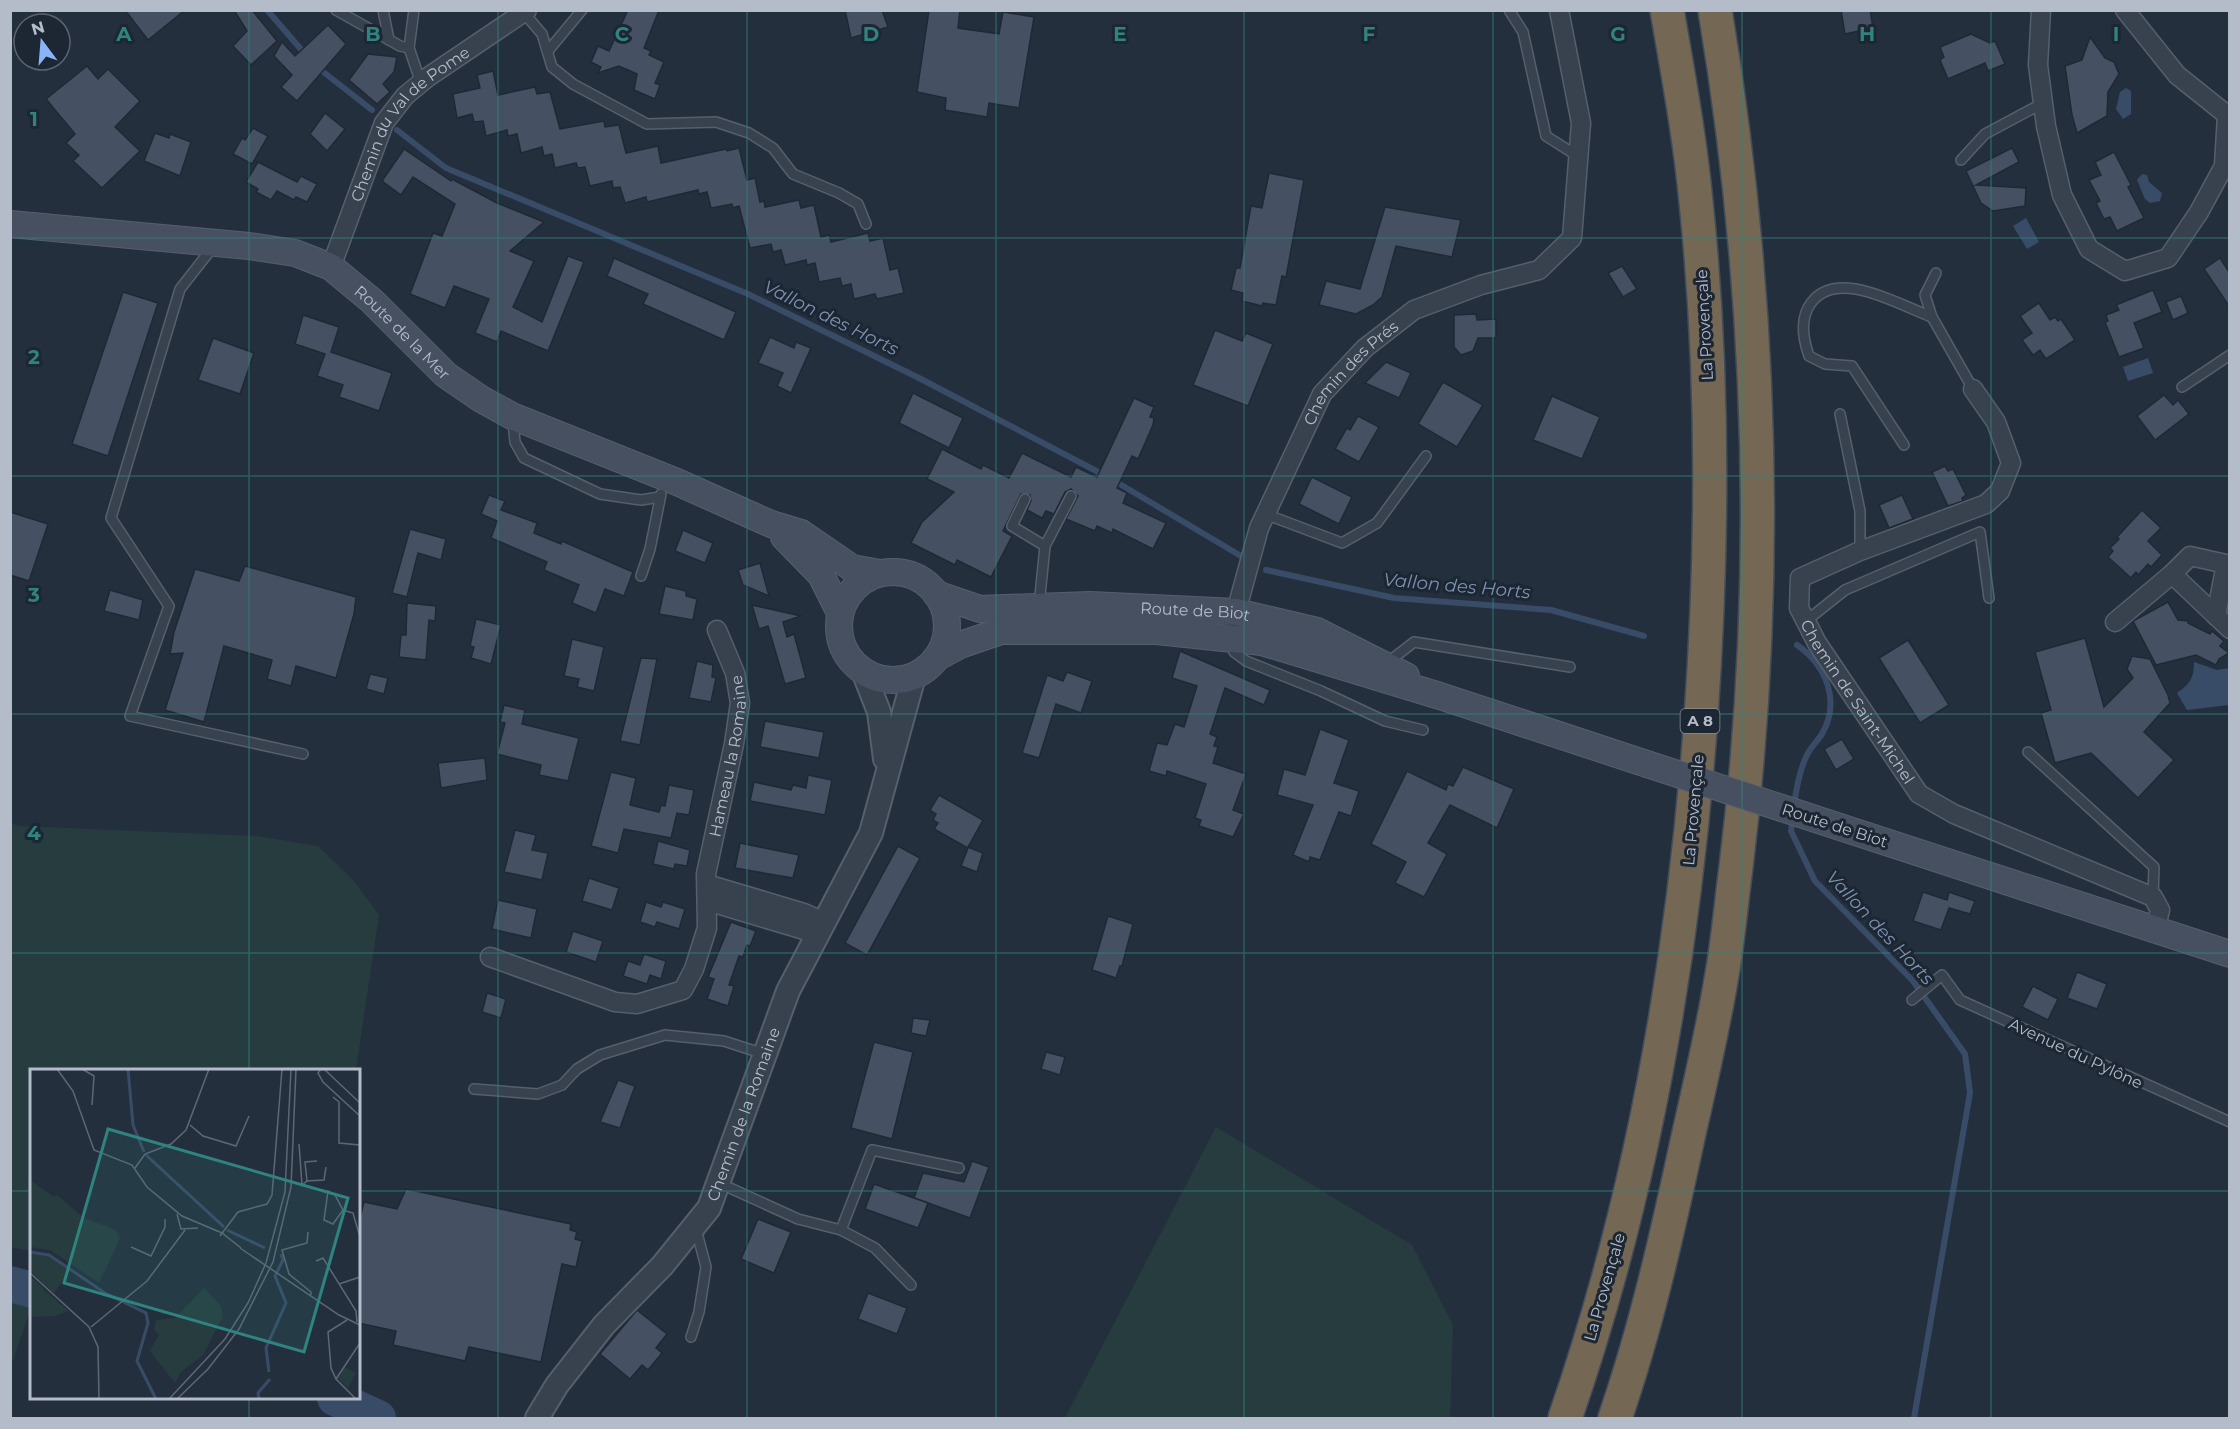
<svg xmlns="http://www.w3.org/2000/svg" width="2240" height="1429" font-family="Montserrat,sans-serif">
<style>
.green{fill:#263c3f}
.water{fill:#394c67}
.lines{fill:none;stroke-linecap:round;stroke-linejoin:round}
.stream{stroke:#394c67;stroke-width:6}
.river{stroke:#394c67;stroke-width:36}
.building{fill:#455162;stroke:#1f2835;stroke-width:1.5}
.service-casing{stroke:#565f6c;stroke-width:12}
.minor-casing{stroke:#565f6c;stroke-width:21}
.tertiary-casing{stroke:#565f6c;stroke-width:26}
.secondary-casing{stroke:#565f6c;stroke-width:28}
.motorway-casing{stroke:#434c59;stroke-width:36}
.service{stroke:#38414e;stroke-width:9}
.minor{stroke:#38414e;stroke-width:18}
.tertiary{stroke:#38414e;stroke-width:22}
.secondary{stroke:#465061;stroke-width:26}
.motorway{stroke:#746855;stroke-width:33}
.secondary-bridge-casing{stroke:#565f6c;stroke-width:28;stroke-linecap:butt}
.secondary-bridge{stroke:#465061;stroke-width:26}
.grid{fill:none;stroke:#308480;stroke-width:1.5;stroke-opacity:0.55}
.labels{text-anchor:middle;stroke-width:6;stroke-linejoin:round;paint-order:stroke}
.shield{fill:#1d2633;stroke:#878f9c;stroke-width:1.5}
.shield-label{font-size:15px;font-weight:bold;fill:#b4bcc9}
.street-label{font-size:16px;fill:#b4bcc9;stroke:#1d2633}
.water-label{font-size:18px;font-style:italic;fill:#7c92b1;stroke:#1d2633}
.inset-river{fill:none;stroke:#394c67;stroke-width:3}
.inset-road{fill:none;stroke:#5e6776;stroke-width:1.5}
.view{fill:#308480;fill-opacity:0.15;stroke:#308480;stroke-width:3}
.inset-edge{fill:none;stroke:#b4bcc9;stroke-width:3}
.grid-label{font-size:20px;text-anchor:middle;font-weight:bold;fill:#308480;stroke:#1d2633;stroke-width:6;stroke-linejoin:round;paint-order:stroke}
</style>
<rect width="100%" height="100%" fill="#242f3e"/>
<g class="green">
<path d="M10 823 19 826 257 836 318 846 354 881 379 915 356 1070H32L31 1251 10 1247Z"/>
<path d="M1216 1127 1412 1245 1453 1325 1450 1418H1065Z"/>
<path d="M10 1298 32 1305 11 1366H10Z"/>
</g>
<g class="water">
<path d="M2126 88 2131 91V114L2123 119 2116 109 2120 92Z"/>
<path d="M2142 174 2147 175 2149 182 2162 193 2160 201 2150 203 2145 199 2137 180Z"/>
<path d="M2026 218 2039 242 2027 249 2013 226Z"/>
<path d="M2148 358 2153 373 2128 381 2123 367Z"/>
<path d="M2194 662 2217 670 2229 668V705L2187 710 2177 693C2190 684 2194 678 2194 662Z"/>
</g>
<g class="lines">
<g class="stream">
<path d="M267 10 306 55"/>
<path d="M317 67 372 110"/>
<path d="M397 130 446 168 748 294 921 379 1104 475"/>
<path d="M1113 480 1241 556"/>
<path d="M1266 570 1394 598 1551 610 1644 636"/>
<path d="M1794 807C1796 789 1800 768 1808 753 1812 746 1818 740 1822 734 1841 701 1826 665 1797 645"/>
<path d="M1793 817 1791 831 1815 881 1913 981 1965 1054 1970 1093 1914 1418"/>
</g>
<g class="river">
<path d="M10 1284 32 1290"/>
<path d="M335 1398 378 1418"/>
</g>
</g>
<g class="building">
<path d="M125 10H185L148 40Z"/>
<path d="M234 10H252L277 41 251 65 233 46 247 31Z"/>
<path d="M628 10H659L644 48 651 51 649 55 664 62 655 83 660 85 655 99 634 90 637 74 619 66 598 73 601 67 591 62 598 46 609 51Z"/>
<path d="M845 10H882L888 27 851 38Z"/>
<path d="M929 10H960L958 28 999 34 1003 12 1034 17 1019 108 989 103 987 117 945 110 946 98 917 92Z"/>
<path d="M1841 10H1870L1873 28 1845 34Z"/>
<path d="M328 25 346 44 297 101 281 87 292 75 274 56 282 42 295 56Z"/>
<path d="M1971 34 1990 43 1995 41 2005 64 1988 71 1985 63 1948 79 1940 60 1944 57 1940 47Z"/>
<path d="M2090 37 2105 58 2114 62 2119 74 2108 92 2107 116 2077 133 2072 115 2065 66 2082 60Z"/>
<path d="M368 54 397 57 394 72 383 84 390 92 377 104 349 80Z"/>
<path d="M87 66 98 79 108 69 140 101 115 127 140 151 102 188 73 161 79 155 66 143 75 134 46 99Z"/>
<path d="M493 71 498 95 535 87 537 94 550 92 560 129 604 121 605 127 619 125 626 153 658 146 661 163 726 149 727 151 739 148 747 180 755 178 760 202 764 201 765 207 799 200 801 208 814 205 821 237 829 235 831 242 868 233 870 241 883 238 890 270 898 268 904 293 877 299 875 294 854 299 851 284 842 286 840 278 819 282 815 263 807 265 806 260 785 265 781 250 773 252 771 244 750 248 739 206 733 208 732 204 711 208 707 192 699 194 698 190 647 202 646 197 625 203 620 187 613 188 612 181 590 186 585 167 578 168 576 163 555 168 552 154 544 156 542 147 521 153 517 134 508 136 507 130 486 136 483 121 474 122 472 114 457 118 453 94 480 88 477 75Z"/>
<path d="M325 113 345 129 327 151 310 134Z"/>
<path d="M253 128 268 136 252 164 233 154 242 138 245 140Z"/>
<path d="M155 133 169 138 170 134 191 142 180 176 144 161Z"/>
<path d="M2012 148 2019 162 1976 185 2026 188 2025 206 1993 211 1981 203 1966 171Z"/>
<path d="M404 149 451 181 452 179 497 203 544 222 510 251 534 261 513 307 542 322 568 256 584 262 548 351 501 331 497 342 475 333 489 299 454 286 445 308 410 294 433 233 442 236 455 204 413 177 401 195 382 181Z"/>
<path d="M2114 152 2131 185 2128 187 2144 218 2117 231 2110 217 2104 219 2096 203 2100 201 2089 180 2101 175 2095 162Z"/>
<path d="M258 162 297 182 301 176 317 184 307 202 296 197 294 200 277 191 271 200 256 192 258 189 246 182Z"/>
<path d="M1269 173 1304 180 1286 277 1282 276 1276 305 1263 303 1262 306 1242 301 1243 293 1231 290 1236 268H1240L1251 206 1262 208Z"/>
<path d="M1385 207 1461 220 1452 257 1396 246 1382 297 1373 305 1356 314 1319 305 1326 281 1360 289Z"/>
<path d="M614 258 736 312 724 340 643 304 648 294 607 276Z"/>
<path d="M2220 258 2229 272V306L2204 269Z"/>
<path d="M1622 266 1637 289 1623 297 1608 273Z"/>
<path d="M2153 290 2162 312 2134 323 2144 348 2119 357 2105 322 2108 321 2106 315 2119 310 2116 305Z"/>
<path d="M123 292 158 303 108 456 72 444Z"/>
<path d="M2181 296 2188 313 2173 320 2166 302Z"/>
<path d="M2039 303 2050 320 2055 317 2058 321 2061 319 2075 340 2046 359 2040 350 2033 355 2022 340 2032 333 2020 316Z"/>
<path d="M1476 314 1477 320 1496 319V338H1478L1473 351 1461 355 1454 347V315Z"/>
<path d="M303 315 339 327 331 352 392 373 379 411 339 397 343 385 317 376 325 354 295 344Z"/>
<path d="M1215 330 1242 341 1246 333 1273 344 1248 406 1193 385Z"/>
<path d="M770 337 794 348 796 342 811 348 791 393 777 386 783 373 758 363Z"/>
<path d="M213 338 254 353 240 394 198 380Z"/>
<path d="M1386 362 1411 373 1399 398 1365 383Z"/>
<path d="M1443 382 1483 405 1457 447 1418 424Z"/>
<path d="M913 393 963 418 949 448 899 423Z"/>
<path d="M2164 395 2173 405 2178 400 2189 414 2155 440 2137 416Z"/>
<path d="M1552 396 1600 417 1582 459 1533 440Z"/>
<path d="M1134 398 1154 407 1150 417 1154 418 1153 425 1138 459 1132 456 1117 488 1127 493 1123 503 1166 523 1153 549 1113 529 1112 533 1097 526 1095 531 1066 519 1078 496 1071 489 1065 492 1054 514 1046 511 1042 518 1027 510 1031 501 1030 495 1021 494 1003 531 1012 536 991 577 957 560 955 565 911 543 922 522 954 492 927 479 942 449 981 469 983 465 1009 478 1022 453 1071 477 1076 467 1097 477Z"/>
<path d="M1358 416 1379 427 1359 462 1335 449 1347 428 1350 430Z"/>
<path d="M1945 466 1948 471 1953 469 1966 495 1962 498 1963 501 1948 506 1932 472Z"/>
<path d="M1312 477 1352 497 1339 524 1299 504Z"/>
<path d="M489 495 505 501 501 510 537 523 534 533 561 544 562 541 633 572 624 596 605 589 596 613 572 603 579 585 544 570 547 562 491 538 497 521 481 514Z"/>
<path d="M1902 495 1913 519 1889 528 1879 505Z"/>
<path d="M2142 510 2161 528 2148 541 2162 555 2151 567 2148 564 2138 575 2136 572 2131 578 2108 557 2113 551 2110 548 2119 539 2117 537Z"/>
<path d="M10 512 48 524 29 581 10 575Z"/>
<path d="M410 529 446 539 441 560 418 553 407 597 392 593Z"/>
<path d="M683 530 713 543 705 563 675 551Z"/>
<path d="M760 563 769 596 743 585 738 570Z"/>
<path d="M245 566 356 597 354 614 336 678 296 666 291 686 267 679 272 660 224 646 204 722 165 710 183 653 170 654 174 632 195 569 239 581Z"/>
<path d="M665 586 686 591V596L697 599 693 620 659 614Z"/>
<path d="M110 590 143 600 139 620 104 611Z"/>
<path d="M2168 602 2178 620 2188 621V623L2210 634 2212 631 2224 641 2220 646 2229 653 2219 659 2216 665 2196 655 2156 665 2133 621Z"/>
<path d="M407 603 436 606 435 621 429 620 426 660 399 657 401 635H406Z"/>
<path d="M752 605 801 616 783 622 787 637 794 634 806 678 785 684 768 626 759 629Z"/>
<path d="M476 619 501 625 491 664 471 658 474 647 470 646Z"/>
<path d="M2085 638 2104 707 2133 678 2127 669 2132 656 2150 659 2168 695 2170 703 2144 732 2174 760 2138 798 2091 753 2055 763 2041 713 2051 710 2035 652Z"/>
<path d="M572 639 604 647 594 691 577 687 579 679 564 676Z"/>
<path d="M1908 640 1949 705 1920 723 1879 658Z"/>
<path d="M1180 651 1270 690 1264 705 1225 688 1210 734 1217 737 1214 746 1218 747 1213 763 1246 774 1233 810 1244 814 1233 837 1199 826 1201 820 1195 818 1206 784 1167 771 1166 776 1149 771 1157 743 1167 745 1175 724 1184 727 1197 686 1172 678Z"/>
<path d="M641 658 657 659 640 745 620 741Z"/>
<path d="M697 661 713 665 712 677 716 678 711 702 689 698Z"/>
<path d="M1067 672 1092 681 1081 713 1056 704 1039 758 1022 753 1047 675 1063 681Z"/>
<path d="M370 674 388 678 384 694 366 689Z"/>
<path d="M504 705 525 710 522 724 579 738 568 781 539 775 541 765 497 754 505 723 500 722Z"/>
<path d="M765 721 824 732 819 758 760 747Z"/>
<path d="M1320 729 1349 740 1334 783 1359 791 1351 816 1339 812 1320 860 1310 857 1309 862 1293 855 1313 805 1277 795 1284 769 1305 775Z"/>
<path d="M1842 739 1854 759 1836 770 1824 749Z"/>
<path d="M485 758 487 780 441 788 438 763Z"/>
<path d="M1463 767 1514 789 1497 828 1450 805 1428 843 1447 854 1424 897 1395 883 1406 862 1371 844 1407 771 1446 790 1448 784 1453 786Z"/>
<path d="M611 772 636 778 630 805 659 812 661 805 665 806 669 785 694 790 689 815 677 813 671 838 624 829 618 853 591 846Z"/>
<path d="M808 775 832 780 825 815 750 801 754 782 791 790 793 785 806 788Z"/>
<path d="M939 795 983 820 968 847 983 853 977 872 961 866 968 848 934 829 938 823 933 820 936 814 930 810Z"/>
<path d="M515 830 536 835 532 850 548 853 542 880 504 872Z"/>
<path d="M658 841 690 850 687 866 675 864 674 869 653 864Z"/>
<path d="M740 843 799 855 793 878 735 868Z"/>
<path d="M898 846 920 858 867 955 845 943Z"/>
<path d="M589 878 619 888 612 910 582 901Z"/>
<path d="M1923 892 1947 900 1949 892 1975 901 1970 914 1949 908 1941 930 1913 921Z"/>
<path d="M498 900 537 909 531 938 492 929Z"/>
<path d="M646 902 661 907 663 902 685 909 679 929 657 922 655 927 640 922Z"/>
<path d="M1108 916 1133 924 1122 966H1120L1116 978 1092 970Z"/>
<path d="M731 922 756 931 750 946 747 945 743 957 739 956 729 985 734 986 728 1006 707 999 714 979 708 977Z"/>
<path d="M573 931 603 941 596 962 566 952Z"/>
<path d="M644 954 666 961 661 979 650 975 647 984 623 976 628 961 640 965Z"/>
<path d="M2077 972 2107 984 2097 1009 2067 998Z"/>
<path d="M2033 986 2058 999 2048 1020 2022 1007Z"/>
<path d="M487 993 506 999 501 1018 482 1012Z"/>
<path d="M913 1018 930 1020 926 1036 911 1033Z"/>
<path d="M874 1042 913 1052 892 1139 851 1128Z"/>
<path d="M1046 1052 1065 1057 1060 1075 1041 1069Z"/>
<path d="M618 1080 635 1086 620 1128 600 1122Z"/>
<path d="M972 1161 989 1167 970 1218 914 1198 923 1173 964 1182Z"/>
<path d="M874 1184 928 1203 918 1228 865 1209Z"/>
<path d="M406 1189 571 1224 570 1230 577 1232 575 1239 582 1241 576 1267 562 1264 541 1362 469 1347 465 1361 393 1345 396 1331 358 1323V1226L364 1202 397 1209Z"/>
<path d="M758 1219 791 1232 774 1273 741 1259Z"/>
<path d="M868 1293 907 1308 897 1334 858 1319Z"/>
<path d="M637 1310 667 1334 656 1348 662 1353 648 1370 642 1365 630 1379 600 1354Z"/>
</g>
<g class="lines">
<g class="service-casing">
<g id="service">
<path d="M336 10 400 46 409 48"/>
<path d="M383 10 389 40"/>
<path d="M414 10 409 48 421 83"/>
<path d="M1509 10 1523 32 1546 136 1579 157"/>
<path d="M524 13 542 34 552 67 573 84 647 124 716 122 749 133 773 148 793 174 839 193 858 204 866 224"/>
<path d="M548 51 582 10"/>
<path d="M1961 160 1985 134 2043 103"/>
<path d="M213 247 180 289 111 518 169 606 130 716 303 754"/>
<path d="M1936 273 1925 295 1932 317 1973 389"/>
<path d="M2182 387 2230 355"/>
<path d="M1840 414 1860 511V551"/>
<path d="M513 421 515 442 524 458 600 494 641 500 660 497"/>
<path d="M1904 445 1852 366 1825 364 1809 356C1803 339 1800 318 1811 303 1837 267 1899 305 1932 317"/>
<path d="M1025 499 1012 526 1045 546"/>
<path d="M1265 514 1342 543 1377 523 1426 456"/>
<path d="M641 576 650 549 661 494"/>
<path d="M1035 603 1040 596 1045 546 1071 496"/>
<path d="M1806 621 1845 590 1980 532 1989 598"/>
<path d="M1232 641 1234 652 1246 661 1321 691 1385 721 1423 730"/>
<path d="M1387 663 1414 642 1570 667"/>
<path d="M2028 752 2154 867 2153 897"/>
<path d="M1912 1000 1942 975 1960 1000 2230 1122"/>
<path d="M474 1089 538 1094 562 1085 577 1069 600 1055 665 1035 724 1041 764 1054"/>
<path d="M719 1183 798 1219 841 1230 872 1150 959 1168"/>
<path d="M841 1230 875 1248 911 1285"/>
<path d="M691 1337 699 1312 706 1267 696 1229"/>
</g>
</g>
<g class="minor-casing">
<g id="minor">
<path d="M2041 10 2038 65 2046 126 2062 195 2089 249 2125 271 2168 258 2199 212 2224 166 2227 115"/>
<path d="M2125 10 2177 75 2227 115"/>
<path id="s1" d="M331 267 384 123 405 96 428 77 527 10"/>
<path id="s2" d="M1973 389 1996 422 2011 463 2000 491 1986 504 1860 551 1800 578 1799 608 1817 643 1919 794 1954 814 2153 897 2160 910 2155 930"/>
<path d="M2172 574 2190 556 2226 564 2216 616"/>
<path d="M2115 622 2172 574 2230 629"/>
<path id="s3" d="M1232 638 1236 612 1259 528 1322 394 1365 348 1414 310 1481 285 1539 270 1572 238 1581 123 1559 10"/>
<path d="M707 884 804 913 824 922"/>
<path d="M707 901 804 930 817 936"/>
<path id="s4" d="M490 957 615 1002 637 1004 683 990 694 969 707 928 706 874 734 744 740 703 735 673 717 630"/>
</g>
</g>
<g class="tertiary-casing">
<g id="tertiary">
<path d="M863 671 879 712 885 759"/>
<path id="s5" d="M537 1418 557 1385 604 1325 662 1266 709 1208 788 991 871 833 914 676"/>
</g>
</g>
<g class="secondary-casing">
<g id="secondary">
<path id="s6" d="M10 224 249 246 295 253 331 267 372 301 446 375 481 399 512 416 677 482 771 524 801 533 852 568 880 573"/>
<path d="M784 537 821 575 840 613"/>
<circle cx="893" cy="626" r="54"/>
<path id="s7" d="M936 594 980 609 1090 605 1236 612 1317 631 1406 676"/>
<path d="M936 658 960 645 1001 631H1157L1262 642 1440 696 1647 764"/>
<path d="M1840 827 2230 954"/>
</g>
</g>
<g class="motorway-casing">
<g id="motorway">
<path d="M1565 1418C1643 1193 1684 954 1701 717 1713 546 1714 373 1696 202 1690 138 1678 74 1667 10"/>
<path d="M1615 1418C1646 1328 1667 1235 1687 1142 1699 1088 1712 1034 1721 980 1728 943 1731 904 1736 867 1771 582 1762 293 1715 10"/>
</g>
</g>
<use href="#service" class="service"/>
<use href="#minor" class="minor"/>
<use href="#tertiary" class="tertiary"/>
<use href="#secondary" class="secondary"/>
<use href="#motorway" class="motorway"/>
<g class="secondary-bridge-casing">
<path id="secondary-bridge" d="M1647 764 1840 827"/>
</g>
<use href="#secondary-bridge" class="secondary-bridge"/>
</g>
<path class="grid" d="M249 10V1070M498 10V1418M747 10V1418M996 10V1418M1244 10V1418M1493 10V1418M1742 10V1418M1991 10V1418M10 238H2230M10 476H2230M10 714H2230M10 953H2230M10 1191H32M358 1191H2230M249 1398V1418"/>
<g class="labels">
<rect class="shield" x="1680.5" y="709" width="39" height="24" rx="4.5"/>
<g class="shield-label">
<text x="1700" y="726">A 8</text>
</g>
<g class="street-label">
<text dy="6" stroke="none"><textPath href="#s1" startOffset="168">Chemin du Val de Pome</textPath></text>
<text transform="translate(1704 325) rotate(-93)" y="6">La Provençale</text>
<text dy="6" stroke="none"><textPath href="#s6" startOffset="422">Route de la Mer</textPath></text>
<text dy="6" stroke="none"><textPath href="#s3" startOffset="296">Chemin des Prés</textPath></text>
<text dy="6" stroke="none"><textPath href="#s7" startOffset="262">Route de Biot</textPath></text>
<text dy="6" stroke="none"><textPath href="#s2" startOffset="474">Chemin de Saint-Michel</textPath></text>
<text dy="6" stroke="none"><textPath href="#s4" startOffset="444">Hameau la Romaine</textPath></text>
<text transform="translate(1693 810) rotate(-85)" y="6">La Provençale</text>
<text transform="translate(1835 825) rotate(18)" y="6">Route de Biot</text>
<text transform="translate(2076 1053) rotate(25)" y="6">Avenue du Pylône</text>
<text dy="6" stroke="none"><textPath href="#s5" startOffset="372">Chemin de la Romaine</textPath></text>
<text transform="translate(1604 1287) rotate(-74)" y="6">La Provençale</text>
</g>
<g class="water-label">
<text transform="translate(831 318) rotate(26)" y="6">Vallon des Horts</text>
<text transform="translate(1457 586) rotate(5)" y="6">Vallon des Horts</text>
<text transform="translate(1880 928) rotate(47)" y="6">Vallon des Horts</text>
</g>
</g>
<g transform="translate(30 1069)">
<rect width="330" height="330" fill="#242f3e"/>
<path d="M0 111 24 128 27 126 54 149 86 161 90 170 69 214 20 181 0 178ZM0 184 18 187 41 201 24 224 0 202ZM0 207 21 227 39 242 25 247 0 248ZM174 219 191 237 193 247 173 286 151 303 145 314 120 282 129 266 124 260 126 251 145 249ZM314 298 326 304 318 319 308 309Z" fill="#263c3f"/>
<path class="inset-river" d="M98 0 103 56 114 83M116 86 194 158M197 161 235 179M0 183 19 186 75 224 116 244 118 254 107 292 126 330M239 303 236 279 256 234 245 207 253 191 251 185M229 330 228 324 240 310"/>
<path class="inset-road" d="M27 0 43 22 64 81 102 96 117 118 152 147 192 164 211 179M52 0 64 7 62 36M291 0 288 4 293 13 330 47M294 0 330 34M303 28 309 33V74L330 76M160 56 173 67 206 77 219 47M269 75 272 116 277 112 294 111 296 98M105 99 115 85 141 75 156 61 179 0M277 112 275 93 287 92M313 141 303 155 294 151 298 122 305 126 313 141 323 144 330 168M147 145 151 160 168 159M278 163 277 174 252 181 259 205 281 223V226M190 167 208 143 237 135 242 126 252 0M101 178 121 187 135 158V150M210 179 309 246 330 256M286 192 293 189 326 242 327 253M0 204 59 258 68 278 69 330M309 215 330 208M317 251 298 263 301 299 306 310 326 330M61 258 117 212 155 161M306 310 330 274M139 330 195 270 218 234 236 194 255 123 261 0M147 330 178 300 209 260 243 193 261 118 266 0"/>
<path class="view" d="M78 60 318 129 274 283 34 214Z"/>
<rect width="330" height="330" class="inset-edge"/>
</g>
<g class="grid-label">
<text x="124" y="41">A</text>
<text x="373" y="41">B</text>
<text x="622" y="41">C</text>
<text x="871" y="41">D</text>
<text x="1120" y="41">E</text>
<text x="1369" y="41">F</text>
<text x="1618" y="41">G</text>
<text x="1867" y="41">H</text>
<text x="2116" y="41">I</text>
<text x="34" y="126">1</text>
<text x="34" y="364">2</text>
<text x="34" y="602">3</text>
<text x="34" y="840">4</text>
</g>
<rect width="2240" height="1429" fill="none" stroke="#b4bcc9" stroke-width="24"/>
<g transform="translate(42 42) rotate(344)"><circle r="28" fill="#1d2633" stroke="#59626f" stroke-width="1.5"/>
<path d="M0-4.5L10 22L0 15L-10 22Z" fill="#8ab4f8"/>
<text y="-9" font-size="16" font-weight="bold" text-anchor="middle" fill="#b4bcc9">N</text>
</g>
</svg>
